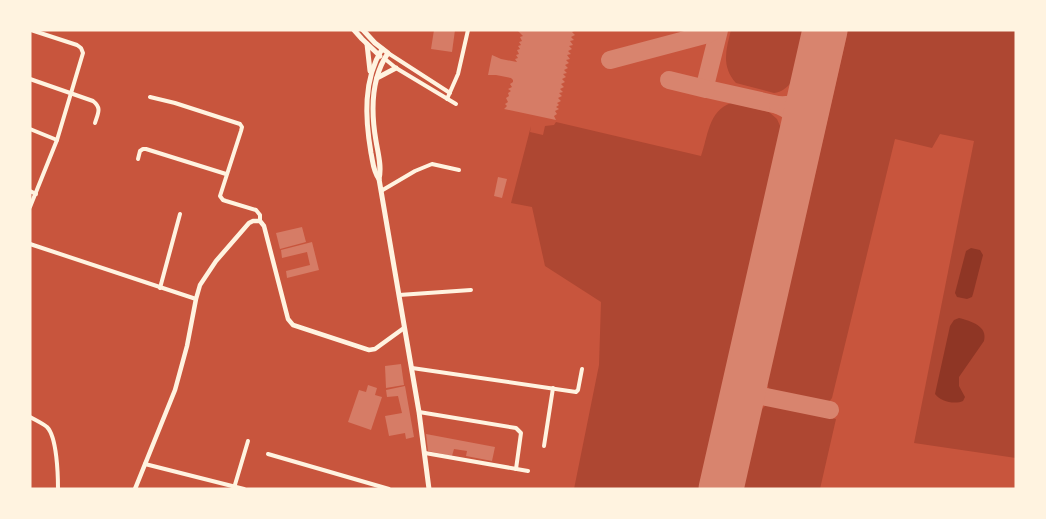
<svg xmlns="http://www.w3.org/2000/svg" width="1046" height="519" font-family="Raleway,sans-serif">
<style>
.green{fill:#ae4732}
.water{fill:#8f3625}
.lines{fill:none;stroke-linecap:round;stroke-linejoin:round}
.taxiway{stroke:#d8846e;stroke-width:18}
.runway{stroke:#d8846e;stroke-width:45}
.building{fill:#d67c66}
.minor{stroke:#fff3e0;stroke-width:4}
.tertiary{stroke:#fff3e0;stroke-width:4.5}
.primary{stroke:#fff3e0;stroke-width:5}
</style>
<rect width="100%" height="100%" fill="#c8553d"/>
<g class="green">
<path d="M731 30H803L791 83C786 88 782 92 774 93L736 83C721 66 726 50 731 30Z"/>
<path d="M848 30H1016V458L914 443 974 141 940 134 932 148 895 139 832 398 828 403H824L775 394 769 389 767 384Z"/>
<path d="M731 103 769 112 777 119 781 128 700 489H574L599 365 601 302 545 266 532 207 511 203 531 126 530 132 543 135 545 126 554 125 556 122 701 156C708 137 708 111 731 103Z"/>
<path d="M771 404 836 419 820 489H743L761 410 765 406Z"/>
</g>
<g class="water">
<path d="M971 248 980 250 983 255 973 294 972 297 967 299 957 297 955 293 966 251Z"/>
<path d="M959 318C971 321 988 326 984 341L959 377V386L965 397 963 401C954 405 940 401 935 394L950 326 954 320Z"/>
</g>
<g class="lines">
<g class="taxiway">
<path d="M719 30 705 86 707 89 778 105C793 106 802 103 811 91"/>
<path d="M610 60 708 34 715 30"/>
<path d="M669 80 706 89"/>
<path d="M778 105C796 113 799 118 800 137"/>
<path d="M742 392 830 410"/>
</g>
<path class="runway" d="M721 489 825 30"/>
</g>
<g class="building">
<path d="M434 30H455L452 52 431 49Z"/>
<path d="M517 30H576L572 32 575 35 571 37 574 40 570 41 573 45 569 46 572 49 568 51 571 54 567 55 570 59 566 60 569 63 565 65 568 68 564 70 567 73 563 74 566 77 562 79 565 82 561 84 564 87 560 89 563 92 559 93 562 96 558 98 561 101 557 103 559 105 556 107 559 109 555 111 557 114 554 116 556 120 504 109 507 106 505 104 508 102 506 98 509 96 508 93 511 91 508 89 512 87 510 84 513 82V80L511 78 496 75H488L492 55 501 59 517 62 515 59 518 58 516 55 519 54 517 50 520 49 518 46 521 45 519 42 522 41 520 37 523 36Z"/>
<path d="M498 177 507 179 502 198 494 196Z"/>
<path d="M302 227 306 242 280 249 276 233Z"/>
<path d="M312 242 319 270 287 278 286 271 310 265 307 252 282 258 281 250Z"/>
<path d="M401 364 404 385 386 388 385 366Z"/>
<path d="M368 385 377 388 375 395 382 397 371 430 348 422 359 390 366 392Z"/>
<path d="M405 386 414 437 406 439 405 433 389 436 385 416 402 413 398 396 387 397 386 390Z"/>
<path d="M426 434 495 447 492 461 466 456 467 451 454 449 452 456 428 451Z"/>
</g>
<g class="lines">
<g class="minor">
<path d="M388 53 450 93"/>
<path d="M385 59 396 68 456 104"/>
<path d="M30 79 93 101C102 108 98 113 95 123"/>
<path d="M150 97 175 103 240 124 242 127 241 131 220 196 223 200 226 201 256 210 260 215V221"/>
<path d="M447 99 458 74 468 30"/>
<path d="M30 129 57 140"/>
<path d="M138 159 140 151 143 149H146L226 174"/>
<path d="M30 191 36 194"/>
<path d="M381 191 415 171 432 164 459 170"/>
<path d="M30 207 57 140 83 53 81 48 77 45 31 30"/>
<path d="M30 244 196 299"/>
<path d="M160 288 180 214"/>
<path d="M399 295 471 290"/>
<path d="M412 368 576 392 578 390 582 369"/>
<path d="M419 412 516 428 521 433 516 469"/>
<path d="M30 417C35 420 42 423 47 427 57 437 58 475 58 489"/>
<path d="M544 446 553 388"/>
<path d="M425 453 528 471"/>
<path d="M268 454 389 489"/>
<path d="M145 464 244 489"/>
<path d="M234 488 248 441"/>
</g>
<path class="tertiary" d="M135 489 175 390 187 346 196 299 200 285 216 261 249 223 253 221H260L264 226 288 319 293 325 369 350 375 349 404 328"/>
<g class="primary">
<path d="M354 30 362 39 380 56"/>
<path d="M363 30 375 43 388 53C371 78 371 112 376 141 378 153 382 167 379 179L419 412 429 489"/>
<path d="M367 44 370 71"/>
<path d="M377 78 396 68"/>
<path d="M379 179C373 171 373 162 371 153 365 118 363 80 382 49"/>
</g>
</g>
<rect width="1046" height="519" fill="none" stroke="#fff3e0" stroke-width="63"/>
</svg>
